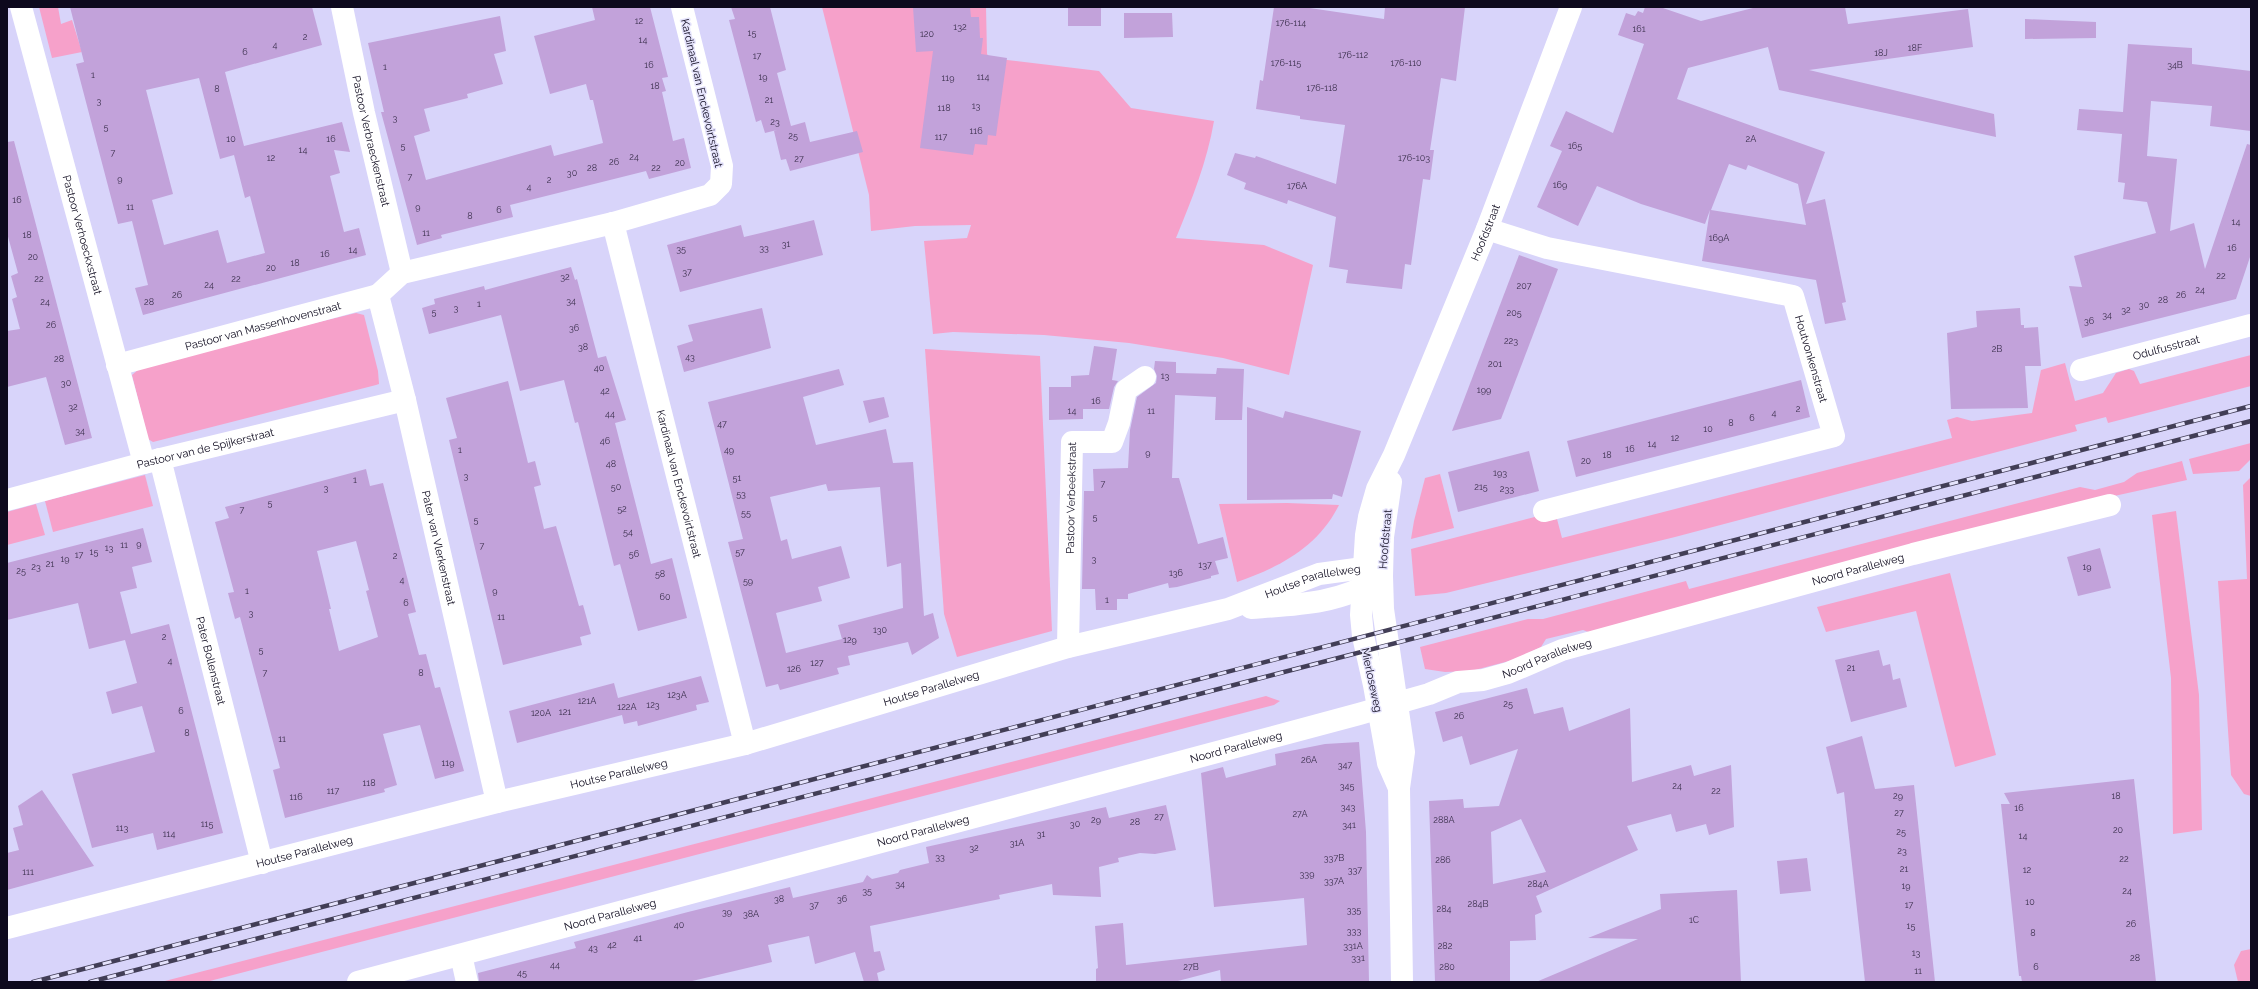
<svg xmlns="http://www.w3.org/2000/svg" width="2258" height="989" font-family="Raleway,sans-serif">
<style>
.green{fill:#f6a1ca}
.building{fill:#c2a2da;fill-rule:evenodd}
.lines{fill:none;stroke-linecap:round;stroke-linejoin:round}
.street{stroke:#fff;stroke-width:22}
.secondary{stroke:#fff;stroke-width:22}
.rail-casing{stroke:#423e56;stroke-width:4.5}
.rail{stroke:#e5e3fc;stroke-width:3;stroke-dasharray:9;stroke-linecap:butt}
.labels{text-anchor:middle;stroke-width:3;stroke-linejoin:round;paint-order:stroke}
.number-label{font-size:9px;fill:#3a2f4c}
.street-label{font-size:11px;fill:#0d091d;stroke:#e5e3fc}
</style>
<rect width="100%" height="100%" fill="#d8d4fa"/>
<g class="green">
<path d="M39 7H58L61 24 72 20 82 52 52 58Z"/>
<path d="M822 7H986L987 54 990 58 1099 71 1131 108 1214 121C1207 162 1192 199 1176 238L1264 245 1313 265 1289 375 1223 358 1129 343 1044 335 953 332 933 334 924 241 967 238 971 225 915 226 871 231 869 195Z"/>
<path d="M356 313 364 315 378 371 379 384 376 385 153 442 148 439 132 375 139 369 237 342Z"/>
<path d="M925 349 1040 356 1052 631 957 657 944 614Z"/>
<path d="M2251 355V386L2108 423 2106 417 2075 425 2077 431 1675 537 1446 593 1415 596 1411 549 1550 513 1552 520 1557 519 1562 538 1952 438 1947 420 1957 417 1972 421 2032 413 2041 370 2065 363 2075 401 2103 393 2116 373 2129 369 2134 371 2140 384Z"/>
<path d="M2251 443V459L2239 471 2193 474 2189 459Z"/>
<path d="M2182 461 2187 480 2096 500 1591 633 1583 630 1546 639 1541 647 1513 660 1471 671 1445 672 1425 669 1420 647 1528 619H1543L1686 581 1689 589 2080 487 2095 490 2124 482 2137 473Z"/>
<path d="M1440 474 1454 528 1411 539 1414 521 1425 478Z"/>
<path d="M145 475 153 506 53 532 45 501Z"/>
<path d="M2251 477V796L2244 794 2231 775 2218 581 2247 579 2243 485Z"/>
<path d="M1287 503 1339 505C1318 547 1280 567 1237 582L1219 504Z"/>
<path d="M36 504 45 535 7 545V512Z"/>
<path d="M2176 511 2199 695 2202 830 2173 834 2171 678 2152 515Z"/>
<path d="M1950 573 1996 755 1955 767 1916 611 1826 632 1817 607Z"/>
<path d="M1266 696 1280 701 1274 705 206 982H161Z"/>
<path d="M2251 949V982H2238L2234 965 2241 951Z"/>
</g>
<g class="building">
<path d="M70 7H312L322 45 225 72 244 146 342 122 350 152 334 150 340 173 330 176 344 232 359 228 366 255 143 315 135 288 148 285 132 221 118 224 76 64 84 62ZM199 78 220 159 234 155 245 198 250 196 265 253 227 263 218 230 164 245 152 200 173 194 146 90Z"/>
<path d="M592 7H650L668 77 662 78 666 91 662 92 673 141 684 138 691 168 649 179 646 171 510 205 513 217 441 235 442 238 417 245 381 112H384L368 43 500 16 506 51 494 54 503 84 467 94 468 98 424 109 430 131 414 136 426 180 551 145 554 156 603 143 593 100H590L586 84 550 94 534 36 595 20Z"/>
<path d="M731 7H770L786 70 777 73 791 126 805 122 810 142 857 131 863 152 790 171 786 159 781 160 774 131 777 130 765 133 761 120 756 122 729 20 735 19Z"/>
<path d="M913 7H970L971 17H979L980 38H983L981 54 1007 58 996 136 988 135 987 145 975 144 973 155 920 148 933 51 916 52Z"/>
<rect x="1068" y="7" width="33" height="19"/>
<path d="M1274 7H1303L1384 19 1385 7H1465L1456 81 1441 78 1430 150H1434L1430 180 1423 179 1411 265 1405 264 1402 289 1346 283 1348 270 1329 267 1336 217 1288 200 1287 204 1244 189 1246 183 1227 175 1235 153 1255 158 1256 156 1336 184 1345 125 1300 119V116L1256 109 1260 80 1263 81Z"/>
<path d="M1645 7H1660L1701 21 1757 7H1845L1848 24 1968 9 1973 47 1809 70 1994 114 1996 137 1779 90 1768 47 1688 68 1677 99 1825 152 1806 204 1825 199 1846 302 1842 303 1846 320 1825 324 1816 280 1702 261 1710 210 1705 224 1641 204 1597 186 1578 226 1537 207 1562 151 1550 146 1566 111 1613 133 1644 44 1618 35 1626 13 1635 16 1638 11 1643 13ZM1729 164 1746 170 1748 165 1798 184 1806 225 1711 210Z"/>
<path d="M1124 13H1172L1173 37 1124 38Z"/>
<path d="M2025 19 2096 22V38L2025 39Z"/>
<path d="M2128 44 2192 48V64L2251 71V131L2210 126 2212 106 2151 101 2147 156 2177 159 2170 231 2194 223 2205 269 2247 144 2251 145V254L2236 299 2082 338 2069 286 2082 287 2074 256 2156 233 2147 202 2123 199 2125 183 2118 182 2122 134 2077 130 2079 109 2123 112Z"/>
<path d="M14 141 92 438 65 445 46 377 7 387V331L20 329 12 299 17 297 11 276 18 273 7 233V142Z"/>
<path d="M814 220 823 255 680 292 667 245 741 225 744 237Z"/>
<path d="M1519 255 1558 269 1501 419 1452 431Z"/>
<path d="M571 267 575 280 577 279 598 358 606 356 626 420 615 423 651 564 672 558 687 618 638 631 620 564 614 566 578 422 575 423 564 380 520 391 501 315 429 334 422 308 435 304 434 299 484 286 485 290Z"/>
<path d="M762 308 771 348 684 372 677 346 693 341 688 325Z"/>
<path d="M2020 308 2021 325H2024V328L2038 327 2041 366H2025L2028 408 1951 409 1947 333 1977 327 1976 311Z"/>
<path d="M1094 346 1117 349 1112 380 1118 381 1114 387 1109 409H1083V419L1049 420V387H1071V376L1089 375Z"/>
<path d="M1155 361 1176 362V373L1216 374 1217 368 1244 369 1242 420H1215L1216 397 1175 395 1172 478H1179L1198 544 1223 537 1228 558 1215 561 1219 574 1211 576V578L1177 587 1169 588 1168 583 1128 594V599H1117V610H1096L1095 589H1082L1084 491H1094L1093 469 1128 468 1130 430 1137 397 1156 383 1157 376 1154 369Z"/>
<path d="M839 369 844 385 803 397 816 445 886 429 893 463 913 462 924 616 933 613 939 638 912 655 908 642 848 656 850 665 837 668 839 674 780 690 778 684 766 687 728 542 743 539 708 402ZM826 484 828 491 880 487 887 567 901 563 903 608 838 625 842 639 786 653 776 613 822 601 818 587 850 578 841 546 792 559 787 539 781 541 770 497Z"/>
<path d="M1801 380 1810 417 1576 477 1567 441Z"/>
<path d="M508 381 528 463 535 461 541 485 534 487 544 529 556 526 579 606 583 605 591 634 580 637 582 645 503 665 449 440 457 438 446 398Z"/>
<path d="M884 397 889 417 869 423 863 401Z"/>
<path d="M1247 407 1283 418 1285 411 1361 431 1342 497 1333 494 1332 499 1247 500Z"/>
<path d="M1529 451 1539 491 1458 512 1448 472Z"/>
<path d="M366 469 370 486 383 483 416 612 408 614 419 655 426 654 435 688 440 687 464 771 435 779 420 725 383 734 397 785 384 789 385 792 285 818 273 770 280 768 240 617 235 619 228 593 234 592 215 522 229 518 225 507ZM356 541 369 590 366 591 378 637 339 651 329 609H331L317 551Z"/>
<path d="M143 528 152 562 132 567 137 588 120 592 131 634 169 624 223 833 157 850 153 833 92 848 72 774 155 752 142 706 112 714 106 692 137 683 125 640 89 649 78 603 7 620V563Z"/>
<path d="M2100 548 2111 588 2078 596 2067 557Z"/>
<path d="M1879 650 1883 666 1890 664 1893 680 1900 678 1907 707 1851 722 1835 660Z"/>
<path d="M701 676 709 702 696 705 697 710 638 726 637 721 624 724 622 715 517 743 509 711 614 683 618 698Z"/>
<path d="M1527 688 1534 714 1563 707 1569 731 1630 708 1632 782 1691 765 1694 776 1731 765 1734 827 1709 835 1706 824 1676 832 1671 814 1627 826 1638 850 1536 896 1542 912 1535 915 1536 940 1510 941V982H1435L1429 801 1463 799 1464 808 1499 806 1518 749 1470 765 1462 736 1443 742 1435 712ZM1521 819 1546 872 1493 884 1491 832Z"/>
<path d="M1862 736 1875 789 1914 785 1935 982H1865L1844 792 1837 794 1826 747Z"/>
<path d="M1359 742 1366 832 1369 982H1221L1220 970 1174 982H1096V969L1098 968 1095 926 1123 923 1126 965 1307 945 1304 898 1214 907 1201 773 1223 767 1226 778 1276 765 1275 754 1325 744Z"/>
<path d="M2134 779 2156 982H2022L2021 976H2019L2001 804H2010L2004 793Z"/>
<path d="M42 790 94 866 7 890V853L19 850 13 828 23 825 18 806Z"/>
<path d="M1166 805 1176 850 1155 854 1140 853 1118 858 1119 862 1099 867 1101 897 1053 895 1052 884 999 895 1000 899 870 926 874 952 880 951 885 970 877 973 879 982H864L855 952 815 964 809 936 768 945 772 962 688 982H479L478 973 576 948 574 942 688 912 790 887 793 898 863 882 867 875 872 879 898 873 900 870 929 863 926 847 1106 807 1109 818Z"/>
<path d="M1807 858 1811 891 1780 894 1777 861Z"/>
<path d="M1737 890 1741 982H1536L1638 939 1588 938 1661 909 1660 894Z"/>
</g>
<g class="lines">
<g class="street">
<path id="s1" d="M21 7 144 463"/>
<path id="s2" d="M342 7 364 113 402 273"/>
<path id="s3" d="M613 223 745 744"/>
<path id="s4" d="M1487 229 1547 248 1793 296 1834 436 1544 511"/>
<path id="s5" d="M378 295 405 400 497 802"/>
<path id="s6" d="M117 365 378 295 402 273 613 223 710 195 721 184 722 166 682 7"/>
<path id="s7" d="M2081 370 2251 325"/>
<path id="s8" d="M160 459 262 863"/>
<path id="s9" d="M7 500 144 463 405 400"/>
<path d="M1251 608C1294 605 1341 604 1377 579"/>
<path id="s10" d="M1068 647 1072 442H1112L1119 423 1126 390 1145 377"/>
<path id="s11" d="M7 928 497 802 745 744 1068 647 1228 609 1319 574 1363 568 1380 575"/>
<path d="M461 955 467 982"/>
<path id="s12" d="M358 982 1359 714 1429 694 1458 682 1483 680 1508 673 1562 650 1913 554 2110 505"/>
</g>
<g class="secondary">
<path d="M1391 482 1383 537 1382 576 1383 609 1404 752 1399 788 1402 982"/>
<path id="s13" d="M1399 788 1388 763 1374 685 1363 636 1361 615 1366 535 1369 517 1377 489 1394 455 1487 229 1571 7"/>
</g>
<g class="rail-casing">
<g id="rail">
<path d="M33 982 2251 406"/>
<path d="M90 982 2251 421"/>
</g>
</g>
<use href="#rail" class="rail"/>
</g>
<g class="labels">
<g class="number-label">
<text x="639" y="24">12</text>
<text x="1291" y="26">176-114</text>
<text x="960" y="30">132</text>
<text x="1639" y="32">161</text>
<text x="752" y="36">15</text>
<text x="927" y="37">120</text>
<text x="305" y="40">2</text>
<text x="643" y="43">14</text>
<text x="275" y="48">4</text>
<text x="1915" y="51">18F</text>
<text x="245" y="55">6</text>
<text x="1881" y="56">18J</text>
<text x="1353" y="58">176-112</text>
<text x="757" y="59">17</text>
<text x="1286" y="66">176-115</text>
<text x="1406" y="66">176-110</text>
<text x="649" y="68">16</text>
<text x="2175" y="68">34B</text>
<text x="385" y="70">1</text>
<text x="93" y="78">1</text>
<text x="763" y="80">19</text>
<text x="983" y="80">114</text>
<text x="948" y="81">119</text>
<text x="655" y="89">18</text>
<text x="1322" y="91">176-118</text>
<text x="217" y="92">8</text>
<text x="769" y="103">21</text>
<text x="99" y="104">3</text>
<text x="976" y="109">13</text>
<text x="944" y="111">118</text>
<text x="395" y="121">3</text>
<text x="775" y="125">23</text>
<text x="106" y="130">5</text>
<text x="976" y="134">116</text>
<text x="793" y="139">25</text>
<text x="941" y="140">117</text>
<text x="231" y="142">10</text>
<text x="331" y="142">16</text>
<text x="1751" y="142">2A</text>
<text x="403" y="149">5</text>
<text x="1575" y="149">165</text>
<text x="303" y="153">14</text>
<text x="113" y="156">7</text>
<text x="634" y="160">24</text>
<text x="271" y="161">12</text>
<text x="1414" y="161">176-103</text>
<text x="799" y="162">27</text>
<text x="614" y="165">26</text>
<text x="680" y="166">20</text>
<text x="592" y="171">28</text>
<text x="656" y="171">22</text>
<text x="572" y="176">30</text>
<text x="410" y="180">7</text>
<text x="120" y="182">9</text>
<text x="549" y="183">2</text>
<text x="1560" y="188">169</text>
<text x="1297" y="189">176A</text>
<text x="529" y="190">4</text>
<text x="17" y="203">16</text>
<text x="130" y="210">11</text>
<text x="418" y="210">9</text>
<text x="499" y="213">6</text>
<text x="470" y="219">8</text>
<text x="2236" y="225">14</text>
<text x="426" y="236">11</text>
<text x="27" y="238">18</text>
<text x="1719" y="241">169A</text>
<text x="786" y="247">31</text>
<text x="764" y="251">33</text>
<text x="2232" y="251">16</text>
<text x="681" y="252">35</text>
<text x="353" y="253">14</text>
<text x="325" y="257">16</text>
<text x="33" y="260">20</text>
<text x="295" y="266">18</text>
<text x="271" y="271">20</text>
<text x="687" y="275">37</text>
<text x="2221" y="279">22</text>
<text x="565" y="280">32</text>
<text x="39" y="282">22</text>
<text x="236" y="282">22</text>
<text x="209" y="288">24</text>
<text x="1524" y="289">207</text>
<text x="2200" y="293">24</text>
<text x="177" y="298">26</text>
<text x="2181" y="298">26</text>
<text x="2163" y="303">28</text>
<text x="571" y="304">34</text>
<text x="45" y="305">24</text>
<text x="149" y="305">28</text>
<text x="479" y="307">1</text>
<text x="2144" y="308">30</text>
<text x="456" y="311">3</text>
<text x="2126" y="313">32</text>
<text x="434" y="315">5</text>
<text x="1514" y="316">205</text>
<text x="2107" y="318">34</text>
<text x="2089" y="324">36</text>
<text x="51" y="328">26</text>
<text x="574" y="331">36</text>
<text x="1511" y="344">223</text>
<text x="583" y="350">38</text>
<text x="1997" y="352">2B</text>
<text x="690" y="360">43</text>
<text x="59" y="362">28</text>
<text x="1495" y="367">201</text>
<text x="599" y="371">40</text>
<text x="1165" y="379">13</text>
<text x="66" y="386">30</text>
<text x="1484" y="393">199</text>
<text x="605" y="394">42</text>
<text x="1096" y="404">16</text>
<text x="73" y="410">32</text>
<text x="1798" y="412">2</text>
<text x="1072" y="414">14</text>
<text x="1151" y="414">11</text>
<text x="1774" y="416">4</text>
<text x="610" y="417">44</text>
<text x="1752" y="421">6</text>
<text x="1731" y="426">8</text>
<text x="722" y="427">47</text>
<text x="1708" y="432">10</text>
<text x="80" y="434">34</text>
<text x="1675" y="441">12</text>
<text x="605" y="444">46</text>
<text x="1652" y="447">14</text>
<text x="1630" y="452">16</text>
<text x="460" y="453">1</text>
<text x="729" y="453">49</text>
<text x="1148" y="456">9</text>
<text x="1607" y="458">18</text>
<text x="1586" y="464">20</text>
<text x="611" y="467">48</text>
<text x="1500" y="476">193</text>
<text x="466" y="479">3</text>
<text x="737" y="481">51</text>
<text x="355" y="483">1</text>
<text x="1103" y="487">7</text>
<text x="616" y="490">50</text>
<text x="1481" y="490">215</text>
<text x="326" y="491">3</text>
<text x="1507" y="492">233</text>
<text x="741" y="497">53</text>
<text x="270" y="506">5</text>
<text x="622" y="512">52</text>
<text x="242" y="513">7</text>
<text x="746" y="516">55</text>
<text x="1095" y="520">5</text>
<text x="476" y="523">5</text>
<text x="628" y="535">54</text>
<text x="139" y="547">9</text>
<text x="124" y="548">11</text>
<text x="482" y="549">7</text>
<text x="109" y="551">13</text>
<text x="94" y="555">15</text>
<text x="740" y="555">57</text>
<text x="634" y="557">56</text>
<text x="79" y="558">17</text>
<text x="395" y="559">2</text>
<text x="65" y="562">19</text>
<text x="1094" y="562">3</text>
<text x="50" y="567">21</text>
<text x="1205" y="568">137</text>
<text x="36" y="570">23</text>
<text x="2087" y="570">19</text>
<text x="21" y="574">25</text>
<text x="1176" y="576">136</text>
<text x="660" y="577">58</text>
<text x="402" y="583">4</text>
<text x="748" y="584">59</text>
<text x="247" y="594">1</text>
<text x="495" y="594">9</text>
<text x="665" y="600">60</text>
<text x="1107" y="603">1</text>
<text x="406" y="606">6</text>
<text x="251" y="616">3</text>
<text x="501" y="620">11</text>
<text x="880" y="633">130</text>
<text x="164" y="640">2</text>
<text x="850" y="643">129</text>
<text x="261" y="653">5</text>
<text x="170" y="664">4</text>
<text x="817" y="666">127</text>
<text x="1851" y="671">21</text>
<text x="794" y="672">126</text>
<text x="265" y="676">7</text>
<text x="421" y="676">8</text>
<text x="677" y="698">123A</text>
<text x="587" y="704">121A</text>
<text x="1508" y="707">25</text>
<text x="653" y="708">123</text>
<text x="627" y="710">122A</text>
<text x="181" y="714">6</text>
<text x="565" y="715">121</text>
<text x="541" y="716">120A</text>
<text x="1459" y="719">26</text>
<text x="187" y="736">8</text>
<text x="282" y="742">11</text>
<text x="1309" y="763">26A</text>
<text x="448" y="766">119</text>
<text x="1345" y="768">347</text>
<text x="369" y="786">118</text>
<text x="1347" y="789">345</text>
<text x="1677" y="789">24</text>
<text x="333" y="794">117</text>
<text x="1716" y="794">22</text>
<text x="1898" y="799">29</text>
<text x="2116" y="799">18</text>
<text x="296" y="800">116</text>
<text x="1348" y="810">343</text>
<text x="2019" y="811">16</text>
<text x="1899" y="816">27</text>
<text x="1300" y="817">27A</text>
<text x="1159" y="820">27</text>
<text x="1096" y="823">29</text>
<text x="1444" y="823">288A</text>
<text x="1135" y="825">28</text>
<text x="207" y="827">115</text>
<text x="1075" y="827">30</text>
<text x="1349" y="828">341</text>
<text x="122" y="831">113</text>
<text x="2118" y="833">20</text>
<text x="1901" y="835">25</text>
<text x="169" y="837">114</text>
<text x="1041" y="837">31</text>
<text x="2023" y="839">14</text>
<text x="1017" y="846">31A</text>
<text x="974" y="851">32</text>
<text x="1902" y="854">23</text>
<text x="940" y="860">33</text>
<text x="1334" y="861">337B</text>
<text x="2124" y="862">22</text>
<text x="1443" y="863">286</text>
<text x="1904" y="872">21</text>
<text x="1355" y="873">337</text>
<text x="2027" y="873">12</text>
<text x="28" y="875">111</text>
<text x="1307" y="877">339</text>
<text x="1334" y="884">337A</text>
<text x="900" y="887">34</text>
<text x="1538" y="887">284A</text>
<text x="1906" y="889">19</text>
<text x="867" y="894">35</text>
<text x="2127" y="894">24</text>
<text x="779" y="902">38</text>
<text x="842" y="902">36</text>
<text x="2030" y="905">10</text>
<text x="1478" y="907">284B</text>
<text x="814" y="908">37</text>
<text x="1909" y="908">17</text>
<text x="1444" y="912">284</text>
<text x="1354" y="913">335</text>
<text x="727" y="915">39</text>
<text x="751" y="917">38A</text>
<text x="1694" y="923">1C</text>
<text x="2131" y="927">26</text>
<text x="679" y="928">40</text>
<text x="1911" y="929">15</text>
<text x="1354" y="934">333</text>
<text x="2033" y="936">8</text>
<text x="638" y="941">41</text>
<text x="612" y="948">42</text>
<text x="1353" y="949">331A</text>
<text x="1445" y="949">282</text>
<text x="593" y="951">43</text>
<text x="1916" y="956">13</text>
<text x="1358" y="961">331</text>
<text x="2135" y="961">28</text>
<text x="555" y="968">44</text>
<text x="1191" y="970">27B</text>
<text x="1447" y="970">280</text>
<text x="2036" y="970">6</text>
<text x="1918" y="974">11</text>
<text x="522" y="976">45</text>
</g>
<g class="street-label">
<text transform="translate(702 93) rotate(77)" y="4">Kardinaal van Enckevoirtstraat</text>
<text dy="4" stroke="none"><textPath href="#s2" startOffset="137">Pastoor Verbraeckenstraat</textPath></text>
<text dy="4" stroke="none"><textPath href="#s13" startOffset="584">Hoofdstraat</textPath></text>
<text dy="4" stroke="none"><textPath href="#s1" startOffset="236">Pastoor Verhoeckxstraat</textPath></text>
<text dy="4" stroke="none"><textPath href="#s6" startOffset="151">Pastoor van Massenhovenstraat</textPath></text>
<text dy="4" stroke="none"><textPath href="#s7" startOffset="88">Odulfusstraat</textPath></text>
<text dy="4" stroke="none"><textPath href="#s4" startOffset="379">Houtvonkenstraat</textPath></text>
<text dy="4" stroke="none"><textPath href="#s9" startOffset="205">Pastoor van de Spijkerstraat</textPath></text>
<text dy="4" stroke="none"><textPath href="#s3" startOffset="269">Kardinaal van Enckevoirtstraat</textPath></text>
<text dy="4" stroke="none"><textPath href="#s10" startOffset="149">Pastoor Verbeekstraat</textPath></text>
<text transform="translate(1385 539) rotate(-85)" y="4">Hoofdstraat</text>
<text dy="4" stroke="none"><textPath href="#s5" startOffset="260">Pater van Vlerkenstraat</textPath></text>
<text dy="4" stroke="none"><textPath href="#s12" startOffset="1557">Noord Parallelweg</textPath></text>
<text dy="4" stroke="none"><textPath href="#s11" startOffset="1352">Houtse Parallelweg</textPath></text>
<text dy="4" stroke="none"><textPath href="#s12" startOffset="1233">Noord Parallelweg</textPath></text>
<text dy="4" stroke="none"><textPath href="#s8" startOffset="208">Pater Bollenstraat</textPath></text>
<text transform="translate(1372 680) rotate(78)" y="4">Mierloseweg</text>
<text dy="4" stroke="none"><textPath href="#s11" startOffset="955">Houtse Parallelweg</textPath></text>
<text dy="4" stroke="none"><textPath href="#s12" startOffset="909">Noord Parallelweg</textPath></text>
<text dy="4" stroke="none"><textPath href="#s11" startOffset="631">Houtse Parallelweg</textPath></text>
<text dy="4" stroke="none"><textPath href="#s12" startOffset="585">Noord Parallelweg</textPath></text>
<text dy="4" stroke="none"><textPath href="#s11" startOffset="307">Houtse Parallelweg</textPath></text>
<text dy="4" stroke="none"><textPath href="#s12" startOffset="261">Noord Parallelweg</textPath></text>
</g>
</g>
<rect width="2258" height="989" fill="none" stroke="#0d091d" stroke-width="16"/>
</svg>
